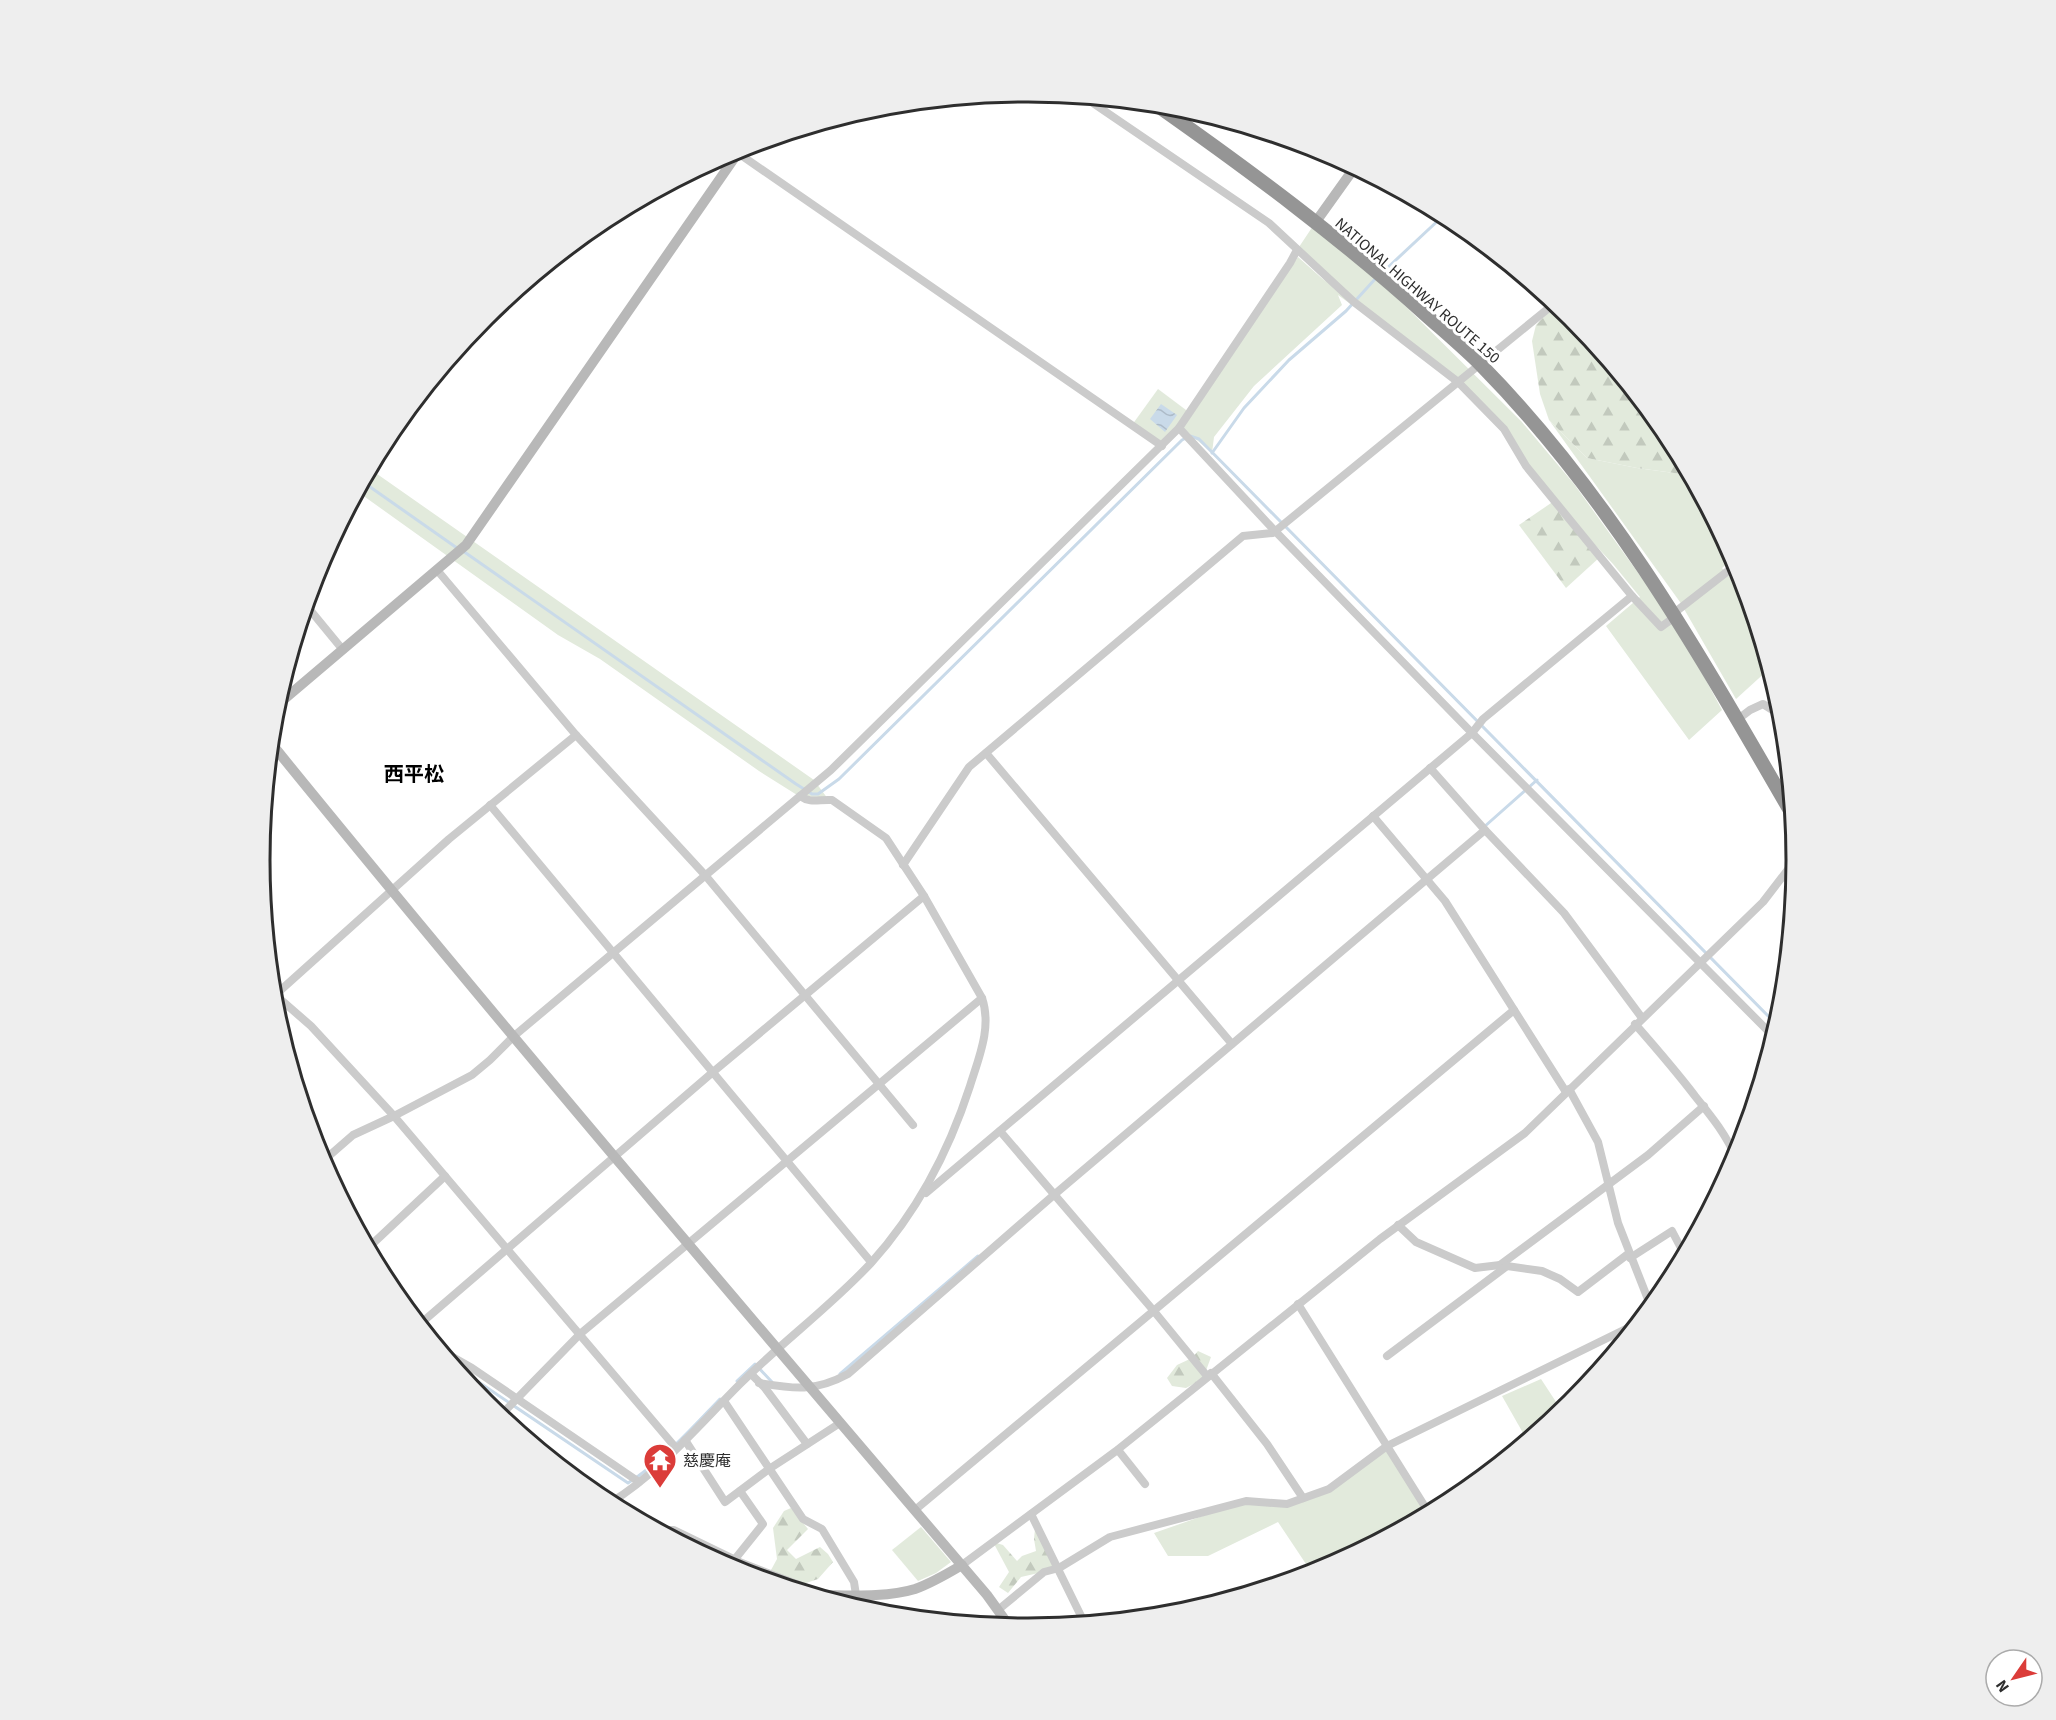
<svg xmlns="http://www.w3.org/2000/svg" width="2056" height="1720" font-family="'Source Sans 3','Noto Sans JP',sans-serif">
<style>
.green{fill:#e2eadc}
.forest{fill:url(#forest-firs)}
.water{fill:url(#water-waves)}
.lines{fill:none;stroke-linecap:round;stroke-linejoin:round}
.stream{stroke:#c9dae9;stroke-width:3}
.street{stroke:#cbcbcb;stroke-width:8}
.secondary{stroke:#b8b8b8;stroke-width:10}
.highway{stroke:#959595;stroke-width:14}
.labels{text-anchor:middle;stroke-width:6;stroke-linejoin:round;paint-order:stroke}
.street-label{font-size:16px;fill:#2e2e2e;stroke:#fff}
.poi-label{font-size:16px;fill:#2e2e2e;stroke:#fff;text-anchor:start}
.quarter-label{font-size:20px;font-weight:bold;fill:#000;stroke:#fff}
.rim{fill:none;stroke:#2e2e2e;stroke-width:3}
</style>
<defs>
<pattern id="forest-firs" width="22" height="20" patternUnits="userSpaceOnUse" patternTransform="scale(1.5)"><rect width="22" height="20" fill="#e2eadc"/><path d="M5 1l3.5 6h-7zM16 11l3.5 6h-7z" fill="#c2c9bd"/></pattern>
<pattern id="water-waves" width="16" height="10" patternUnits="userSpaceOnUse" patternTransform="scale(1.5)"><rect width="16" height="10" fill="#c9dae9"/><path d="M0 5q4-4 8 0t8 0" fill="none" stroke="#adbbc8"/></pattern>
</defs>
<rect width="100%" height="100%" fill="#fff"/>
<g class="green">
<path d="M1315 223 1345 246 1521 421 1574 484 1667 613 1688 647 1722 710 1689 740 1606 626 1640 597 1613 564 1554 501 1504 429 1458 382 1338 295 1342 305 1254 386 1214 437 1212 453 1183 428 1298 257 1326 282 1297 250Z"/>
<path d="M1158 389 1190 413 1162 446 1132 425Z"/>
<path d="M1549 420 1587 458 1637 468 1689 475 1734 558 1722 568 1748 600 1769 669 1736 699 1680 602Z"/>
<path d="M370 469 814 780 828 799 805 800 759 771 600 659 558 635 358 492Z"/>
<path d="M1541 1379 1562 1411 1527 1440 1502 1396Z"/>
<path d="M1387 1446 1429 1513 1322 1570 1312 1573 1278 1522 1208 1556H1168L1154 1533 1246 1501 1287 1504 1328 1489Z"/>
<path d="M921 1527 951 1562 936 1573 918 1581 892 1550Z"/>
</g>
<g class="forest">
<path d="M1556 304 1572 317 1667 433 1689 475 1637 468 1587 458 1549 420 1540 394 1532 341 1536 325Z"/>
<path d="M1554 501 1600 557 1566 588 1519 525Z"/>
<path d="M1198 1351 1211 1357 1203 1379 1186 1388 1172 1386 1167 1378 1177 1365 1192 1358Z"/>
<path d="M791 1508 808 1529 787 1550 796 1559 820 1547 828 1554 833 1562 818 1579 803 1584 778 1575 771 1570 777 1559 773 1528 784 1511Z"/>
<path d="M1035 1529 1056 1569 1021 1577 1008 1593 999 1587 1009 1572 993 1542 1003 1545 1017 1561 1022 1556 1036 1551 1034 1539Z"/>
</g>
<path class="water" d="M1161 404 1177 415 1165 432 1150 419Z"/>
<g class="lines">
<g class="stream">
<path d="M1383 272 1444 215"/>
<path d="M1212 453 1244 408 1289 360 1346 311 1376 278"/>
<path d="M363 482 457 548"/>
<path d="M463 551 796 784 812 794H818L839 779 1182 440 1190 436 1199 439 1777 1025"/>
<path d="M1484 827 1537 780"/>
<path d="M452 1364 628 1483C663 1461 692 1428 720 1399"/>
<path d="M840 1374 978 1256"/>
<path d="M737 1381 755 1364 772 1382"/>
</g>
<g class="street">
<path d="M1084 97 1269 223 1354 302 1458 382 1504 429 1526 466 1632 596 1661 627 1676 616"/>
<path d="M735 151 1162 446"/>
<path d="M1179 428 1290 263 1297 250"/>
<path d="M437 570 576 735 705 875 913 1125"/>
<path d="M306 605 343 650"/>
<path d="M1674 613 1737 564"/>
<path d="M1737 720 1750 710 1763 704 1782 716"/>
<path d="M986 753 1232 1044"/>
<path d="M1430 768 1485 830 1564 913 1642 1018"/>
<path d="M490 805 871 1262"/>
<path d="M1373 816 1445 901 1566 1092"/>
<path d="M903 865 969 767 1243 536 1273 533 1555 303"/>
<path d="M272 992 311 1026 394 1116 676 1448"/>
<path d="M273 997 449 839 576 735"/>
<path d="M1635 1024C1656 1048 1676 1071 1695 1096 1711 1116 1726 1134 1736 1158"/>
<path d="M1569 1089 1598 1142 1618 1223 1651 1307"/>
<path d="M1000 1131 1153 1310 1207 1376"/>
<path d="M322 1162 353 1135 394 1116 472 1075 490 1060 514 1036 831 770 1179 428 1275 531 1472 733 1774 1037"/>
<path d="M926 1193 1472 733 1483 719 1632 596"/>
<path d="M1398 1225 1416 1242 1475 1268 1500 1265 1542 1271 1560 1279 1578 1292 1628 1254"/>
<path d="M368 1248 445 1176"/>
<path d="M1630 1258 1672 1231 1682 1250 1689 1246"/>
<path d="M1500 1265 1648 1155 1704 1106"/>
<path d="M1298 1304 1429 1513"/>
<path d="M420 1324 713 1072 924 896"/>
<path d="M442 1351 472 1368 639 1482"/>
<path d="M1387 1356 1507 1266"/>
<path d="M1211 1373 1267 1444 1303 1498"/>
<path d="M751 1374 765 1388 807 1444"/>
<path d="M759 1383C794 1389 815 1392 848 1374L1055 1194 1485 830"/>
<path d="M724 1401 803 1519 822 1529 854 1582 856 1595 854 1607"/>
<path d="M500 1416 580 1334 982 998"/>
<path d="M685 1440 725 1502 769 1469 840 1423"/>
<path d="M1118 1450 1145 1484"/>
<path d="M613 1501 627 1513"/>
<path d="M610 1503C659 1473 699 1425 740 1384 782 1342 830 1307 871 1263 917 1212 949 1151 970 1086 979 1057 992 1027 982 998L924 896 886 838 832 800C819 799 811 804 800 796"/>
<path d="M915 1510 1514 1010"/>
<path d="M1031 1514 1083 1620 1098 1622"/>
<path d="M659 1530H674L742 1563 799 1585 807 1592"/>
<path d="M735 1559 763 1524 740 1491"/>
<path d="M962 1565 1116 1451 1380 1239 1525 1133 1763 902 1796 859"/>
<path d="M998 1610 1044 1572 1059 1568 1110 1537 1246 1501 1287 1504 1329 1489 1387 1446 1638 1323"/>
</g>
<g class="secondary">
<path d="M1315 223 1355 167"/>
<path d="M275 707 466 545 742 147"/>
<path d="M271 743C505 1031 746 1312 987 1595L1010 1627"/>
<path d="M815 1595C846 1595 886 1598 915 1589 932 1583 947 1574 962 1565"/>
</g>
<path class="highway" d="M1155 104C1249 170 1342 239 1427 316 1445 332 1464 348 1481 365 1611 497 1700 655 1792 814"/>
</g>
<defs>
<g id="temple-pin" transform="scale(1.725)"><path d="M0 17L-7.5 6A9.5 9.5 0 1 1 7.5 6Z" fill="#db3c39" stroke="#fff"/><path d="M0-6L5-2H3V0L6.5 2.5H4V6H1.5V3h-3V6H-4V2.5H-6.5L-3 0V-2H-5Z" fill="#fff"/></g>
</defs>
<g fill-rule="evenodd">
<use href="#temple-pin" x="660" y="1460"/>
</g>
<g class="labels">
<g class="street-label">
<text transform="translate(1418 290) rotate(41)" y="6">NATIONAL HIGHWAY ROUTE 150</text>
</g>
<g class="poi-label">
<text x="683" y="1466">慈慶庵</text>
</g>
<g class="quarter-label">
<text x="414" y="781">西平松</text>
</g>
</g>
<path d="M0 0H2056V1720H0ZM270 860a758 758 0 1 1 1516 0a758 758 0 1 1-1516 0Z" fill="#eee" fill-rule="evenodd"/>
<path class="rim" d="M270 860a758 758 0 1 1 1516 0a758 758 0 1 1-1516 0Z"/>
<g transform="translate(2014 1678) rotate(235)"><circle r="28" fill="#ffffff" stroke="#ababab" stroke-width="1.5"/>
<path d="M0-4.5L10 22L0 15L-10 22Z" fill="#db3c39"/>
<text y="-9" font-size="16" font-weight="bold" text-anchor="middle" fill="#2e2e2e">N</text>
</g>
</svg>
